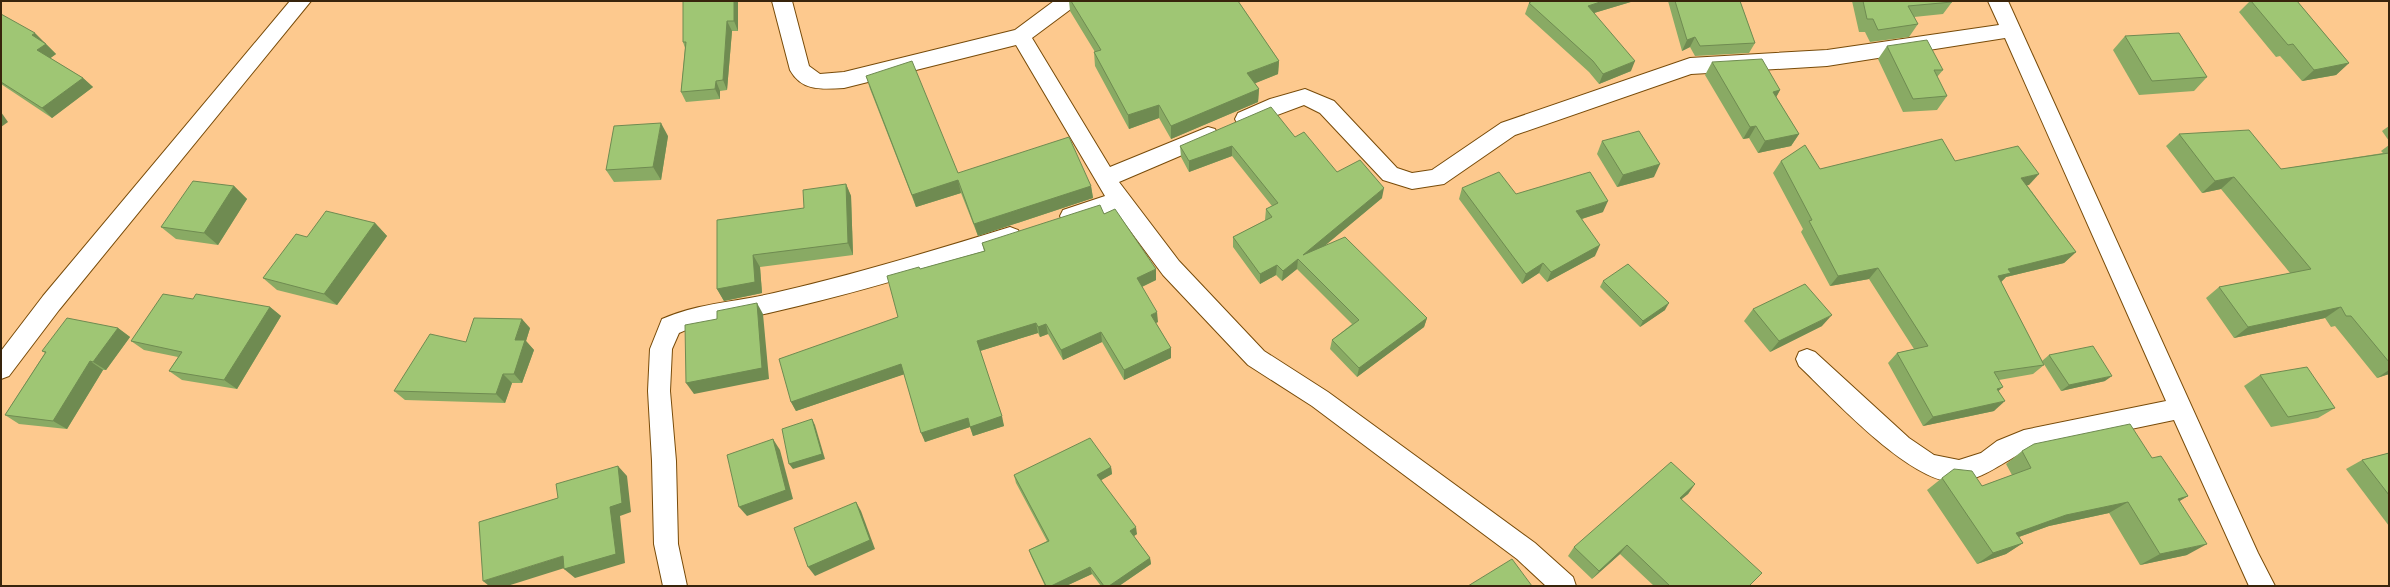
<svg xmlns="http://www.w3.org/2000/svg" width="2390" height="587" font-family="'Zilla Slab',serif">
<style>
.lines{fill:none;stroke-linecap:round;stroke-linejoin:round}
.minor-casing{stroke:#784b09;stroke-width:2}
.minor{fill:#fff;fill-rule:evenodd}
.wall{fill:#89aa64}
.shaded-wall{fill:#6f8b51}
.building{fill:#9fc674;stroke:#6f8b51}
</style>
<rect width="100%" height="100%" fill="#fdc98e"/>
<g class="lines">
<g class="minor-casing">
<g id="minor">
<path d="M290 1H311L59 310 9 376 1 379V351L43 296Z"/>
<path d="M772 1H792L809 66 820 74 844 72 1015 30 1054 1H1078L1075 6 1032 38 1110 167 1208 127 1215 129 1218 135 1215 141 1119 182 1179 261 1264 351 1328 392 1535 543 1573 577 1576 586H1546L1517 559 1376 454 1312 406 1248 365 1163 275 1115 210 1071 225 1063 222 1060 216 1063 210 1105 196 1016 45 844 88C823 89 802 92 790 70Z"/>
<path d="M1988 1H2008L2258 553 2275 586H2249L2174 420 2026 451C2004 461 1984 479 1959 482 1913 487 1832 397 1799 366L1796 359 1799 352 1807 349 1815 352 1909 438 1934 455 1959 460 1981 453 1997 441 2024 430 2166 401 2005 38 1827 66 1691 74 1515 135 1444 184 1412 189 1383 180 1320 113 1304 105 1245 127 1238 125 1235 119 1238 113 1270 99 1305 89 1334 101 1397 168 1412 173 1432 170 1501 123 1690 58 1827 50 1999 25Z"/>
<path d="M1010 227 1018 230 1021 236 1018 242 1010 245C932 270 853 294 773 312 742 320 709 319 679 333L672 349 670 391 676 461 678 544 687 586H663L654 544 652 461 648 391 650 349 662 319C698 303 736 302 774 293 853 275 932 251 1010 227Z"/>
</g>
</g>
<use href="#minor" class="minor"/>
</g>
<g class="wall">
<path d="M683 1H738V31H732L727 90 720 91V99L686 102 681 92 685 48 683 42Z"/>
<path d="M1069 1H1238L1279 61 1278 74 1255 83 1259 89 1258 102 1171 139 1159 118 1129 129 1095 66 1094 52H1095L1070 11Z"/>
<path d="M1529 1H1634L1594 13 1631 71 1599 84 1589 72 1525 14 1529 3 1530 2Z"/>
<path d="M1668 1H1740L1755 43 1749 53 1695 56 1690 47 1682 51Z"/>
<path d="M1852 1H1952V2L1943 14 1914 17 1918 24 1909 37 1870 42 1865 32H1859Z"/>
<path d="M2250 1H2297L2349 63 2336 75 2302 81 2280 56 2276 57 2239 12Z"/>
<path d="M1 14 45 43 56 54 50 58 83 78 93 87 52 118 1 84Z"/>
<path d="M2125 36 2207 77 2194 91 2139 95 2113 50Z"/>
<path d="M1887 46 1943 70 1937 77 1947 96 1937 110 1903 112 1878 59Z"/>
<path d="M1712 62 1780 90 1776 97 1799 134 1791 146 1758 153 1749 138 1743 139 1705 75Z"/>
<path d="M866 76 958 173 1091 186 1093 198 978 236 961 193 916 207 870 89Z"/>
<path d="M2389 126V141L2382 131Z"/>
<path d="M2179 134 2281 169 2383 153 2381 151 2389 145V374L2377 378 2335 326 2331 327 2325 318 2234 338 2206 298 2219 287 2290 273 2221 189 2202 193 2166 146Z"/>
<path d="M668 136 661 180 614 182 606 170Z"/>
<path d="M1295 137 1337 172 1382 198 1324 246 1427 318 1424 327 1357 377 1330 349 1332 340 1352 324 1297 269 1282 281 1276 275 1260 284 1233 247V237L1266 220H1265L1266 209 1272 206 1232 156 1189 172 1181 157 1180 146Z"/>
<path d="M1602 141 1654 177 1617 187 1597 154Z"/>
<path d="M1781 161 1820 169 1955 161 2029 185H2027L2076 252 2064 263 2006 277 2001 282 2044 365 2033 374 1999 380V391L1994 411 1923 426 1888 363 1897 353 1914 349 1869 279 1830 286 1801 232 1803 229 1773 173Z"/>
<path d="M846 184 851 196 853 255 760 267 762 293 724 301 717 289 804 208Z"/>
<path d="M234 186 247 199 218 245 176 239 161 227Z"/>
<path d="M1462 188 1516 194 1603 212 1582 219 1595 256 1547 282 1539 273 1522 284 1459 199Z"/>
<path d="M1104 214 1156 280 1142 287 1158 322 1156 323 1171 348V358L1124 380 1102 342 1063 360 1048 334 1040 337 1038 333 980 351 1004 426 973 436 970 427 925 442 904 374 796 411 791 402 898 317 920 269 984 251 982 243Z"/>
<path d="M375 223 387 236 337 305 277 290 263 278 307 237Z"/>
<path d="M1603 281 1665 310 1640 327 1600 287Z"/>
<path d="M193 299 270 307 281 316 237 389 182 380 169 371 178 357 144 350 131 341Z"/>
<path d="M1753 309 1822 326 1770 352 1744 321Z"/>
<path d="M118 328 130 337 106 370H103L67 429 19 424 5 415 45 353 42 351Z"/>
<path d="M530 328 526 341 534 350 522 383H512L505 403 405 400 394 391 466 342Z"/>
<path d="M2049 355 2105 381 2061 391 2042 361Z"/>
<path d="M2260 375 2335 408 2318 418 2271 427 2244 386Z"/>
<path d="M2022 451 2152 458 2188 496 2179 501 2187 555 2140 565 2109 513 2049 526 2019 537 2023 543 2006 554 1977 564 1927 490 1942 478 1982 486 2012 475 2006 464Z"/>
<path d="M2389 453V526L2346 469 2362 460Z"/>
<path d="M1111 467 1112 474 1101 480 1137 534 1134 536 1150 558 1151 564 1119 586H1101L1092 574 1066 586H1045L1031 556 1029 550 1047 541 1016 483 1014 475Z"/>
<path d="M1695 484 1688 494 1681 499 1749 586H1654L1620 554 1592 579 1568 556 1574 547Z"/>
</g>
<g class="shaded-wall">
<path d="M734 1H738V31L734 21Z"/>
<path d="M1603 1H1634L1584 16 1588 6Z"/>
<path d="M727 21 732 31 727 90 723 80Z"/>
<path d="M35 33 45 43 43 44 32 35Z"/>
<path d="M1695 37 1690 47 1682 51 1687 40Z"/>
<path d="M46 44 56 54 48 60 37 50Z"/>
<path d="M1279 61 1278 74 1246 87 1247 73Z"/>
<path d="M1635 61 1631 71 1599 84 1603 74Z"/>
<path d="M2349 63 2336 75 2302 81 2314 70Z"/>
<path d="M83 78 93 87 52 118 42 108Z"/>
<path d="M716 81 720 91V99L715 89Z"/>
<path d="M1259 89 1258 102 1171 139V126Z"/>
<path d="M1780 90 1773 103V92Z"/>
<path d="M1159 105V118L1129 129 1128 115Z"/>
<path d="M1 112 8 122 1 127Z"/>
<path d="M661 123 668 136 661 180 653 167Z"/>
<path d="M1756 126 1749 138 1743 139 1750 127Z"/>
<path d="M1799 134 1791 146 1758 153 1765 141Z"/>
<path d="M1232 146V156L1189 172V161Z"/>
<path d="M1660 164 1654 177 1617 187 1623 175Z"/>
<path d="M2039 174 2029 185 2011 189 2021 178Z"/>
<path d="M2234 177 2221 189 2202 193 2215 181Z"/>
<path d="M958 180 961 193 916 207 912 195Z"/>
<path d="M846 184 851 196 853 255 848 243Z"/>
<path d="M234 186 247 199 218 245 204 233Z"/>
<path d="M1091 186 1093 198 978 236 974 224Z"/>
<path d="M1384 188 1382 198 1303 264V255Z"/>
<path d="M1608 201 1603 212 1572 222 1576 211Z"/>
<path d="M375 223 387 236 337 305 324 294Z"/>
<path d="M1600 245 1595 256 1547 282 1551 272Z"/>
<path d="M2076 252 2064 263 2006 277 2000 283 1998 276 2008 269Z"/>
<path d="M753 255 760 267 762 293 724 301 717 289Z"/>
<path d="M1298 259 1297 269 1282 281 1283 271Z"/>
<path d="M1543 263 1539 273 1522 284 1526 274Z"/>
<path d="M1277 265 1276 275 1260 284V274Z"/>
<path d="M1878 268 1869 279 1830 286 1838 276Z"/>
<path d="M1156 269V280L1137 289V278Z"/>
<path d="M757 303 763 314 769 379 694 394 686 383Z"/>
<path d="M1669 303 1665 310 1640 327 1643 321Z"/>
<path d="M270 307 281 316 237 389 224 380Z"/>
<path d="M2341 307 2325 318 2234 338 2248 327Z"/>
<path d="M1157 312 1158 322 1151 325V315Z"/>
<path d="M1832 315 1822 326 1770 352 1779 341Z"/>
<path d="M1427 318 1424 327 1357 377 1359 368Z"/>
<path d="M522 319 530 328 526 341 534 350 522 383 514 374 515 340Z"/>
<path d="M1036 323 1038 333 980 351 977 341Z"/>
<path d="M1046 324 1048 334 1040 337 1038 327Z"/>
<path d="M118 328 130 337 106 370 93 362Z"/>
<path d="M1101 332 1102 342 1063 360 1061 350Z"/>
<path d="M1171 348V358L1124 380V370Z"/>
<path d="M90 361 103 370 67 429 53 421Z"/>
<path d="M901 364 905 374 796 411 791 402Z"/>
<path d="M2389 370V374L2377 378Z"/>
<path d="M503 374 512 383 505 403 496 394Z"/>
<path d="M2112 376 2105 381 2061 391 2069 385Z"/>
<path d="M2003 387 1992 397 1997 389Z"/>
<path d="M2005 401 1994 411 1923 426 1933 417Z"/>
<path d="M1002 416 1004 426 973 436 970 427 925 442 921 433 968 418Z"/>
<path d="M812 419 815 425 825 459 793 469 789 464Z"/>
<path d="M773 439 780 450 793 499 747 516 739 507Z"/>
<path d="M618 466 627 476 631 512 620 516 625 563 575 578 564 569Z"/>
<path d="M1111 467 1112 474 1098 482 1097 475Z"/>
<path d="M1695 484 1688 494 1672 507 1680 498Z"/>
<path d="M2188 496 2168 508 2178 499Z"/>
<path d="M856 502 861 511 875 549 815 576 808 567Z"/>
<path d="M2128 502 2109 513 2049 526 1999 544 2016 533 2066 515Z"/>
<path d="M1136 527 1137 534 1131 538 1130 531Z"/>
<path d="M2023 543 2006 554 1977 564 1993 553Z"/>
<path d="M2207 544 2187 555 2140 565 2160 554Z"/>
<path d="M1627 545 1620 554 1592 579 1599 571Z"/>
<path d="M563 556 574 565 507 586H489L483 581Z"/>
<path d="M1150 558 1151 564 1119 586H1109Z"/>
<path d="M1090 567 1092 574 1066 586H1051Z"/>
</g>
<g class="building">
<path d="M683 1H734V21H727L723 80 716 81 715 89 681 92 686 42H683Z"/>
<path d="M1071 1H1238L1279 61 1247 73 1259 89 1171 126 1159 105 1128 115 1094 52 1101 50Z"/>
<path d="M1532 1H1603L1588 6 1635 61 1603 74 1593 61 1529 3Z"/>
<path d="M1675 1H1740L1755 43 1700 46 1695 37 1687 40Z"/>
<path d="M1863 1H1952V2L1908 6 1918 24 1878 30 1873 19H1867Z"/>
<path d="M2251 1H2297L2349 63 2314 70 2293 44 2288 45Z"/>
<path d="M1 14 35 33 32 35 46 44 37 50 83 78 42 108 1 82Z"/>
<path d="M2179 33 2207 77 2152 81 2125 36Z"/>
<path d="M1927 40 1943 70H1934L1947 96 1913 99 1887 46Z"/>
<path d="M1762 59 1780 90 1773 92 1799 134 1765 141 1756 126 1750 127 1712 62Z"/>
<path d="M912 61 958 173 1069 137 1091 186 974 224 958 180 912 195 866 76Z"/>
<path d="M1271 107 1295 137 1304 132 1337 172 1360 160 1384 188 1303 255 1345 237 1427 318 1359 368 1332 340 1359 320 1298 259 1283 271 1277 265 1260 274 1233 237 1272 217 1266 209 1278 203 1232 146 1189 161 1180 146Z"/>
<path d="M661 123 653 167 606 170 614 126Z"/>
<path d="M2249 130 2281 169 2389 153V362L2351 316H2346L2341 307 2248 327 2219 287 2311 269 2234 177 2215 181 2179 134Z"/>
<path d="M1639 131 1660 164 1623 175 1602 141Z"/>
<path d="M1942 139 1955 161 2018 146 2039 174 2021 178 2076 252 2008 269 2011 273 1998 276 2044 365 1994 372 2003 387 1997 389 2005 401 1933 417 1897 353 1928 346 1878 268 1838 276 1809 221 1812 220 1781 161 1805 145 1820 169Z"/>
<path d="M1499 172 1516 194 1590 172 1608 201 1576 211 1600 245 1551 272 1543 263 1526 274 1462 188Z"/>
<path d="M193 181 234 186 204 233 161 227Z"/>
<path d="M846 184 848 243 753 255 755 282 717 289V220L804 208 803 190Z"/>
<path d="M1100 205 1104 214 1115 209 1156 269 1137 278 1157 312 1151 315 1171 348 1124 370 1101 332 1061 350 1046 324 1038 327 1036 323 977 341 1002 416 970 427 968 418 921 433 901 364 791 402 779 359 898 317 887 276 919 267 920 269 985 251 982 243Z"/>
<path d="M326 211 375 223 324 294 263 278 296 234 307 237Z"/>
<path d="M1628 264 1669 303 1643 321 1603 281Z"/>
<path d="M1805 284 1832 315 1779 341 1753 309Z"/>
<path d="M163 294 193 299 196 294 270 307 224 380 169 371 182 352 131 341Z"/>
<path d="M757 303 762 368 686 383 685 325 717 319V311Z"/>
<path d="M67 318 118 328 93 362 90 361 53 421 5 415 46 352 42 351Z"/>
<path d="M474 318 522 319 515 340H525L514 374H503L496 394 394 391 430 334 466 342Z"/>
<path d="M2093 346 2112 376 2069 385 2049 355Z"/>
<path d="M2307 367 2335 408 2288 417 2260 375Z"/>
<path d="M812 419 822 454 789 464 782 429Z"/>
<path d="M2130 424 2152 458 2161 456 2188 496 2178 499 2207 544 2160 554 2128 502 2066 515 2016 533 2023 543 1993 553 1942 478 1954 469 1972 471 1982 486 2031 468 2022 451 2034 444Z"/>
<path d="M1090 438 1111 467 1097 475 1136 527 1130 531 1150 558 1109 586H1104L1090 567 1051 586H1046L1029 550 1049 541 1014 475Z"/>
<path d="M773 439 786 490 739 507 727 455Z"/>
<path d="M2389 453V495L2362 460Z"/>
<path d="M1671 462 1695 484 1680 498 1762 573 1749 586H1670L1627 545 1599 571 1574 547Z"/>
<path d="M618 466 622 503 610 507 616 554 564 569 563 556 483 581 479 522 558 498 556 484Z"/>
<path d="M856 502 870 540 808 567 794 528Z"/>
<path d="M1512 559 1532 586H1468Z"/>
</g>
<rect width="2390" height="587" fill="none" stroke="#38240c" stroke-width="4"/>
</svg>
